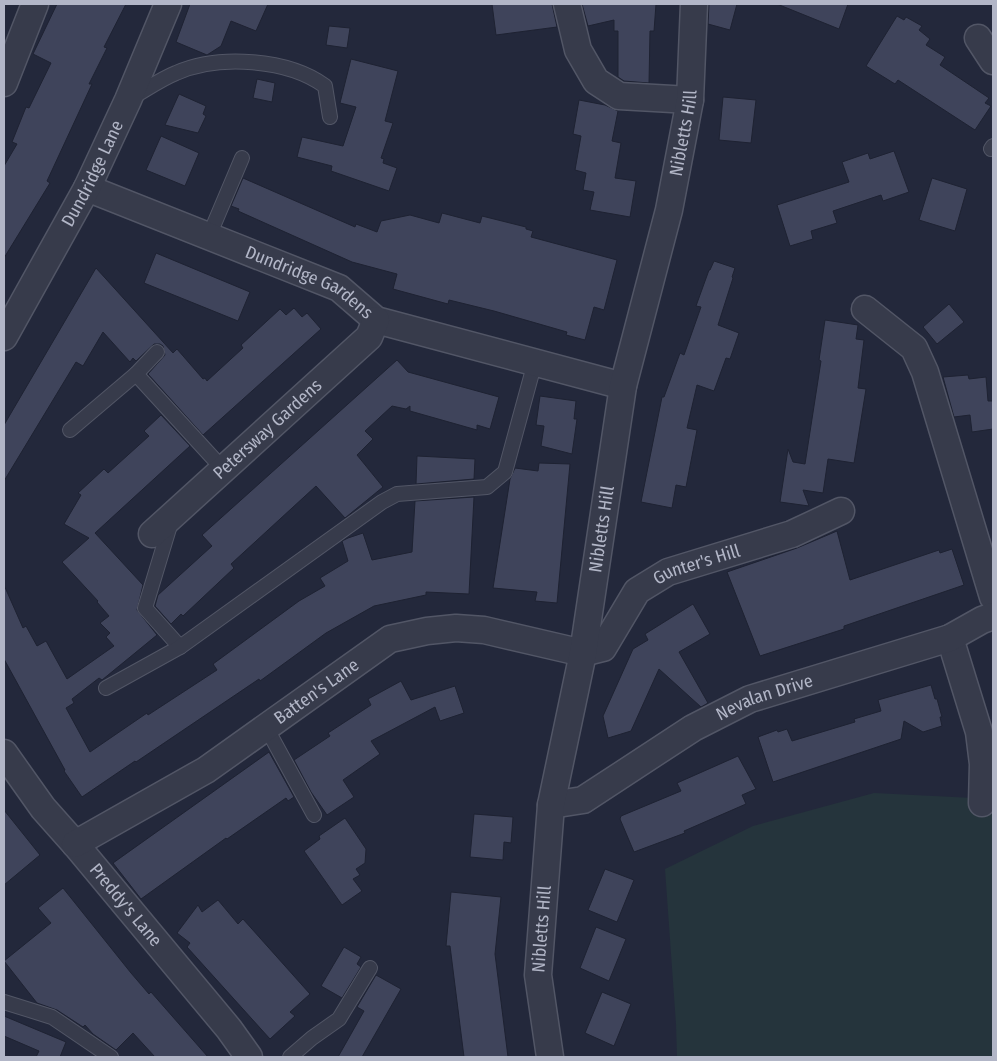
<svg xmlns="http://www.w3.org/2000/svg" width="997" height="1061" font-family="'Fira Sans Condensed',sans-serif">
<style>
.green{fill:#25343c}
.building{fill:#3f445b;stroke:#1e2232}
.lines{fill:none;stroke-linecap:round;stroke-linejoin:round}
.service-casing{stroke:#525666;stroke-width:16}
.minor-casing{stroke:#525666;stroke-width:29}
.service{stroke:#373b4b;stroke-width:14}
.minor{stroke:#373b4b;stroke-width:26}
.labels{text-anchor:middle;stroke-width:4;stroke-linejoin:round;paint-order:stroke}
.street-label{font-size:18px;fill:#b2b6c7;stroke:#1c2030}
</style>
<rect width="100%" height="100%" fill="#23283b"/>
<path class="green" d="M874 793 993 799V1057H677L676 1024 665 869 753 826Z"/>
<g class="building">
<path d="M57 4H126L104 47 107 48 89 84H92L47 181 50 183 4 258V166L17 144 12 142 26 107 29 108 51 63 33 54Z"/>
<path d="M190 4H268L256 31 231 21 221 46 207 55 176 42Z"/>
<path d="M492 4H552L557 27 496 35Z"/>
<path d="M582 4H656L654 31H650L649 83 624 81 618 77V31H614V20L588 26Z"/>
<path d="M709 4H737L730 30 708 24Z"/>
<path d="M777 4H848L839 29Z"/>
<path d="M897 16 904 20 906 17 922 26 919 30 930 39 926 45 945 57 940 65 989 98 985 103 991 106 975 130 898 80 895 84 866 66Z"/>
<path d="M329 26 350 28 347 48 326 45Z"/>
<path d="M351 59 398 71 385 121 393 123 381 158 384 159 383 163 397 168 389 191 331 171 332 166 297 157 302 137 343 146 356 107 340 103Z"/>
<path d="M257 79 275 83 272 102 253 98Z"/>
<path d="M179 94 206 106 203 114 206 116 198 133 165 125Z"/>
<path d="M723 97 756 100 751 143 719 140Z"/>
<path d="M579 100 605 105 618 111 612 141 621 143 615 178 636 181 630 217 590 210 594 192 583 190 586 173 575 170 581 136 573 134Z"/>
<path d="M161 136 199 153 185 186 146 170Z"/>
<path d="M894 151 909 192 883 201 881 195 833 211 837 223 811 231 813 239 790 246 777 205 849 182 842 162 868 153 870 159Z"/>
<path d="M243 178 355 227 356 224 377 232 381 221 410 215 439 223 442 213 480 223 482 216 526 227V229L533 231 531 237 617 260 604 310 594 307 585 340 566 335 567 332 494 311 449 300 448 304 393 289 397 274 352 262 238 211 239 209 231 206Z"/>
<path d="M932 178 967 189 955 231 919 220Z"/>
<path d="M156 253 250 292 238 321 144 283Z"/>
<path d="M714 261 735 268 732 277 733 278 718 325 739 333 730 359 726 358 714 391 697 385 687 428 697 430 686 487 676 485 672 508 641 502 662 397H664L680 353 684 355 701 307 696 306 709 270H710Z"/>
<path d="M96 268 173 353 177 349 203 379 205 378 207 381 243 348 241 345 280 309 286 315 294 308 302 317 307 313 321 329 203 435 148 374 165 355 163 346 160 344H154L136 361 133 358 130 362 103 332 83 366 76 362 4 481V425Z"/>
<path d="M949 304 964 322 937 344 923 327Z"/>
<path d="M825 320 858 325 856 339 864 340 858 388 866 389 854 463 828 459 823 493 803 490 809 506 780 502 788 449 793 462 805 464 821 361 819 360Z"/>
<path d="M397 360 408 372 499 397 490 429 477 425V430L410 411V406L406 409 392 406 365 431 373 439 357 455 383 487 345 518 316 486 231 564 234 568 183 616 181 614 171 624 155 606 158 595 212 546 202 535Z"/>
<path d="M968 375 969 379 986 377 988 401H993V429L972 432 970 415 954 417 943 377Z"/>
<path d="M540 396 576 401 574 419H577L572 454 541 446 544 426 536 425Z"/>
<path d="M161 415 190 446 95 533 143 585 137 610 157 635 102 680 99 678 72 699 74 703 66 708 90 752 147 713 148 715 217 670 213 664 299 601 325 586 320 578 348 561 342 541 348 538 363 533 372 560 412 552 415 501 474 497 469 594 426 592V595L374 606 326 633 260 681 259 679 136 762 135 761 82 797 64 771 65 770 4 659V585L23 628 26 626 37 646 46 641 67 679 114 646 106 637 110 633 100 623 109 616 97 602 98 601 62 562 89 538 64 524 81 495 78 493 104 469 108 473 149 436 144 431Z"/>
<path d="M417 456 475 459 474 479 416 484Z"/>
<path d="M539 463 570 464 557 603 535 601 537 592 493 588 510 479 515 468 538 471Z"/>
<path d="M837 531 850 580 939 550 940 553 952 549 964 585 844 626V629L760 656 727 572 797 548Z"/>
<path d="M693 604 710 634 679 652 708 703 701 707 659 669 631 731 608 738 603 716 633 649 648 640 645 634Z"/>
<path d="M401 681 411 700 455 686 464 713 440 721 435 707 371 741 380 754 343 780 354 797 327 815 311 792 294 760 330 736 328 733 371 705 368 699Z"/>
<path d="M931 685 935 699H937L942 717H940L942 726 923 732 904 721 901 739 773 782 758 737 777 730 778 732 787 729 792 741 855 722 854 719 881 711 878 700Z"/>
<path d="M269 752 294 797 288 801 286 798 227 839 226 838 141 899 113 863Z"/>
<path d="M738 756 756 789 742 795 746 804 684 831 685 833 634 852 620 819 621 816 681 791 677 783Z"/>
<path d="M4 810 40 855 4 885Z"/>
<path d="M474 814 513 817 511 843 504 842 503 860 470 857Z"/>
<path d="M345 818 366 849 365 863 356 869 360 875 353 879 362 891 342 905 304 851 320 839 319 836Z"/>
<path d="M605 869 634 880 617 922 588 910Z"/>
<path d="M63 888 131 973 149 994 151 992 208 1057H155L133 1033 116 1050 93 1034 85 1025 83 1027 57 1010 37 1003 4 961 51 923 38 908Z"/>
<path d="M451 892 501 897 495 954 508 1057H464L450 946H446Z"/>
<path d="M218 900 238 924 243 919 310 994 290 1012 295 1016 270 1039 187 947 190 943 177 933 198 905 202 912Z"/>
<path d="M596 927 626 939 609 981 580 968Z"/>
<path d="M344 947 361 957 357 964 361 967 342 998 321 986Z"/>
<path d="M376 975 401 989 362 1057H338L364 1011 357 1007Z"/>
<path d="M602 992 631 1004 614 1046 585 1033Z"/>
<path d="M4 1016 66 1042 60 1057H36L39 1051 4 1036Z"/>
</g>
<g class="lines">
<g class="service-casing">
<g id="service">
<path d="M133 97C147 89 161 79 176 73 219 54 288 59 325 86L330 117"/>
<path d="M991 149 993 146"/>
<path d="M209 236 242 158"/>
<path d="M136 374 157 352"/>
<path d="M70 430 136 374 223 469"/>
<path d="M171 522 145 608 180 647"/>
<path d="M106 688 180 647 382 502 397 494 487 487 505 472 535 362"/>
<path d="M266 727 314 815"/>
<path d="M4 1002 52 1017 111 1057"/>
<path d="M290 1057 312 1038 339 1019 370 968"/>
</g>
</g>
<g class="minor-casing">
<g id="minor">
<path d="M567 4 578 50 596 81 619 96 690 100"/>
<path d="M978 38 993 61"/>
<path d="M4 83 35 4"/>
<path id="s1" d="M87 188 339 288 376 320 623 386"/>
<path d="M865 309 914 348 925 372 993 597"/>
<path id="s2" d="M4 337 87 188 128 100 168 4"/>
<path id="s3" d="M152 534 369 337 376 320"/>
<path d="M950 638 979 732 983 764 982 803"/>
<path id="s4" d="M4 753 43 808 75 844 229 1029 249 1057"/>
<path id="s5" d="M551 805 583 800 693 728 750 699 950 638 982 620 993 616"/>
<path id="s6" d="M75 844 206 770 390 639 427 631 456 628 484 630 583 653 603 648 637 591 668 572 792 534 841 511"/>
<path id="s7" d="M550 1057 538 975 551 805 583 653 623 386 669 210 690 100 694 4"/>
</g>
</g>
<use href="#service" class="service"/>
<use href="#minor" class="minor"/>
</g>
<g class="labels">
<g class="street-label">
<text dy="6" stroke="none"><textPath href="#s7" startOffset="939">Nibletts Hill</textPath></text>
<text dy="6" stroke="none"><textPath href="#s2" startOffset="186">Dundridge Lane</textPath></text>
<text dy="6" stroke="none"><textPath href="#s1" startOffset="242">Dundridge Gardens</textPath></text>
<text dy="6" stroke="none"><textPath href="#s3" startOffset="156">Petersway Gardens</textPath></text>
<text dy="6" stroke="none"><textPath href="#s7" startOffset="534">Nibletts Hill</textPath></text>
<text dy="6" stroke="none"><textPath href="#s6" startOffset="726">Gunter's Hill</textPath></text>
<text dy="6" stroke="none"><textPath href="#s6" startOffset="286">Batten's Lane</textPath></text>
<text dy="6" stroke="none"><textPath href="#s5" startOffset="242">Nevalan Drive</textPath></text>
<text dy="6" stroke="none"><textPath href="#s4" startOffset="195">Preddy's Lane</textPath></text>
<text dy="6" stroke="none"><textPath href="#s7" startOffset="129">Nibletts Hill</textPath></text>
</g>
</g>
<rect width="997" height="1061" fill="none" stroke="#b2b6c7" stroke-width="10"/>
</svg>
